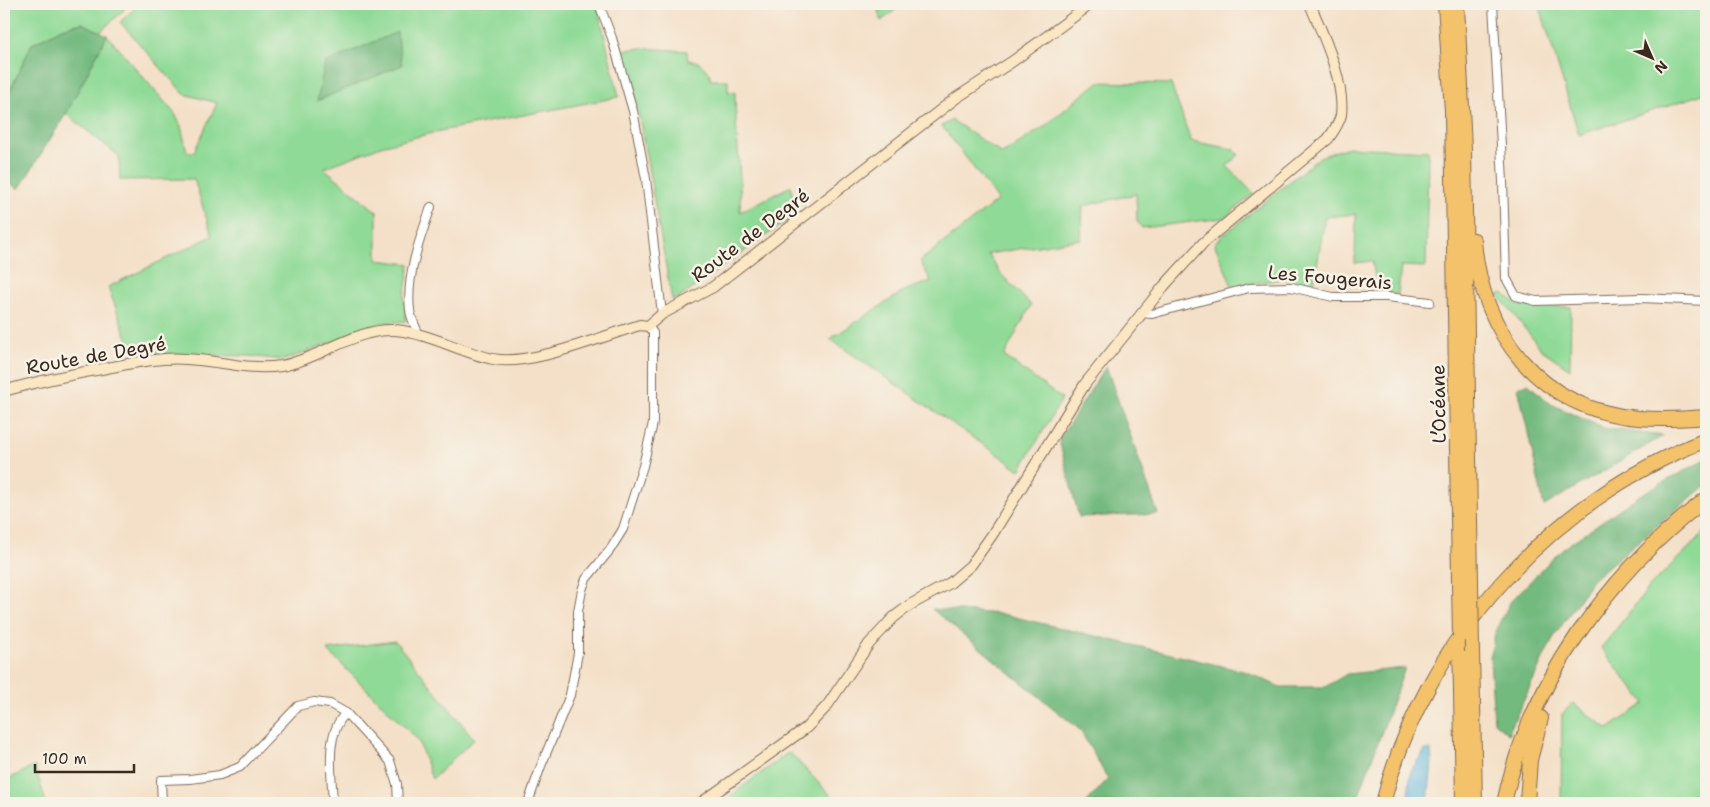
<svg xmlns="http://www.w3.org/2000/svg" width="1710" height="807" font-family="'Shantell Sans',sans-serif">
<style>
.green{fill:#8fda96;stroke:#65825a}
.forest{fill:#73ba7f;stroke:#57724e}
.water{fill:#5fb2db;stroke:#4d6e7c}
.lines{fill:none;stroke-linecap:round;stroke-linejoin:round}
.street-casing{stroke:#7c6a5a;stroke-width:10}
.secondary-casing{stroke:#7c6a5a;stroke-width:12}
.highway-casing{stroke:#7c6a5a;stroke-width:16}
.street{stroke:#fff;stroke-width:8}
.secondary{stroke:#fbe7c3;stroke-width:10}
.highway{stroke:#f4c26a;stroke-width:14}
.highway-bridge-casing{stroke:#7c6a5a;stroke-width:16;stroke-linecap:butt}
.highway-bridge{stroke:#f4c26a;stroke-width:14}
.labels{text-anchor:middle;stroke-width:5;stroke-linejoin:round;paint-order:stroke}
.street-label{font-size:19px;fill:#3b2a1e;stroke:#f7f3e8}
</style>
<rect width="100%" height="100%" fill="#f7f3e8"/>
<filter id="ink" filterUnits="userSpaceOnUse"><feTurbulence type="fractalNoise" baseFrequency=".02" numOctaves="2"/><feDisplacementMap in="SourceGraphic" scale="10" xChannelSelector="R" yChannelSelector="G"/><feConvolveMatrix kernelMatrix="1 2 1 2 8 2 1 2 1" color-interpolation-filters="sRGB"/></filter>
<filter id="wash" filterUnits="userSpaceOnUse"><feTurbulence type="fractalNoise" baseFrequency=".0096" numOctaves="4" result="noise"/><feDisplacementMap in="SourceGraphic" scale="20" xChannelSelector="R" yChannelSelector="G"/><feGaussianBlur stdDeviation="1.12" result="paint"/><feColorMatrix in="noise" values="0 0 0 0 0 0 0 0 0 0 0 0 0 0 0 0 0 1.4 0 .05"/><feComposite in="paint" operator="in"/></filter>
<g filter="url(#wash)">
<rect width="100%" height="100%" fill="#f4e0c8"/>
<g class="green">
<path d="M4 4H125L124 10 100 32 82 23 62 28 32 44 4 103Z"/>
<path d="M139 4H384L388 11 414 4H597L619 97 440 131 381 146 324 168 377 212V260L410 264 404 298 406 321 383 323 284 360 249 356 133 354 108 287 212 236 194 179 120 180 119 156 66 114 107 35 175 114 181 126 187 152H194L217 103 184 94 120 22Z"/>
<path d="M876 4H903L881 21Z"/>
<path d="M1539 4H1706V93L1579 135Z"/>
<path d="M642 48 687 51 688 60 698 62 710 73V80H728V92H735C735 132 742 172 740 212L791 186 795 215 679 298 672 300 639 116 624 50Z"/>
<path d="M1098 82 1171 84 1191 141 1233 149 1239 155 1227 166 1254 194 1224 218 1142 228 1137 221 1136 194 1083 206 1081 239 988 254 1000 273 1031 305 1004 356 1062 399 1020 470 830 339 904 291 931 281 920 261 998 200 942 126 952 120 1002 154 1044 127Z"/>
<path d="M1348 147 1428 151 1426 267 1401 266 1398 294 1378 292 1372 261 1355 263 1356 214 1325 217 1314 283 1283 279 1232 286 1214 243 1320 157Z"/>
<path d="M1503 293 1518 305 1571 307 1570 369 1542 350 1498 295Z"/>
<path d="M1706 531V803H1561L1562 714 1573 703 1608 729 1645 703 1601 648 1651 585Z"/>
<path d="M395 641 474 739 432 779 418 740 327 650Z"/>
<path d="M789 752 838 803H724L738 790Z"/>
<path d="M35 766 46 803H4V781Z"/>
</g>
<g class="forest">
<path d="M82 23 107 35 66 114 19 189 4 180V103L32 44 62 28Z"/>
<path d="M397 32 402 65 317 101 325 63Z"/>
<path d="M1106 366 1158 514 1079 517 1059 440Z"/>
<path d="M1528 384 1551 404 1603 428 1663 436 1544 506 1518 387Z"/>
<path d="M1706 459V485L1593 579 1552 640 1508 734 1494 722 1490 657 1496 629 1511 601 1562 549 1640 495Z"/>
<path d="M932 609 1002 614 1247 672 1280 687H1325L1347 674 1405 668 1356 803H1086L1108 779 1080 730Z"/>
</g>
<path class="water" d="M1425 750H1431L1432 762 1428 803H1407L1411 770Z"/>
</g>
<g filter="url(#ink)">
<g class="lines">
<g class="street-casing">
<g id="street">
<path d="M599 4 612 38 633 111 646 179 662 314"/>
<path d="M1493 4 1503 181 1506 278 1516 296 1536 301 1641 298 1706 301"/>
<path d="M1141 313 1152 314 1249 288 1291 287 1333 297H1387L1430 302"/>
<path d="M419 335C416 327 411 319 410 310 406 276 420 238 431 207"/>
<path d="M162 803 161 780 190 779 220 775 240 767 298 706 314 702 330 704 346 713 390 761 397 784 398 803"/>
<path d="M333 803C332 775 324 734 346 713"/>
<path d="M528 803 541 766 570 695 578 653V611L582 590 586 579 610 550 623 529 643 466 653 423V333L648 326"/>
</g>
</g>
<g class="secondary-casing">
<g id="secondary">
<path d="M4 391C38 381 73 374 107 368 133 363 160 357 186 359 218 360 249 371 281 366 320 359 355 328 395 330 430 333 460 352 493 359 530 367 602 336 640 325L648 326 662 314 713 287 956 98 1013 61 1091 4"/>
<path d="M701 803 806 728 827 706 869 644 893 618 910 605 950 583 971 565 992 535 1085 384 1164 286 1203 243 1328 139C1333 132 1339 124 1341 115 1345 81 1323 35 1310 4"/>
</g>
</g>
<g class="highway-casing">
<g id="highway">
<path d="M1445 4 1452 111 1459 582"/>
<path d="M1457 4 1464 149 1471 581"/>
<path d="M1474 240C1481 333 1540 410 1638 418 1661 420 1683 419 1706 417"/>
<path d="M1460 636 1463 803"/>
<path d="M1472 652 1475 803"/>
<path d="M1383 803C1424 641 1550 500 1706 440"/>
<path d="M1504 803C1530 681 1609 574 1706 499"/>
<path d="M1527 803 1530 760 1541 718"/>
</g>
</g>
<use href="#street" class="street"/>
<use href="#secondary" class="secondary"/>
<use href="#highway" class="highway"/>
<g class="highway-bridge-casing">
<g id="highway-bridge">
<path d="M1471 581 1472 652"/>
<path d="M1459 582 1460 636"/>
</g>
</g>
<use href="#highway-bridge" class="highway-bridge"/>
</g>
</g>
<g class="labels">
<g class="street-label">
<text transform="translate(750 235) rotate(-37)" y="7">Route de Degré</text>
<text transform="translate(1330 277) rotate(5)" y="7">Les Fougerais</text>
<text transform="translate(96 355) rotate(-10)" y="7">Route de Degré</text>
<text transform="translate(1438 404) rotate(-91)" y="7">L’Océane</text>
</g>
</g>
<rect width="1710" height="807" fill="none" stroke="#f7f3e8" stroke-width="20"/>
<g transform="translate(1652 58) rotate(135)" stroke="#f7f3e8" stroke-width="4" paint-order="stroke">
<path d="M0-4L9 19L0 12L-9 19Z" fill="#3b2a1e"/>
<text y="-8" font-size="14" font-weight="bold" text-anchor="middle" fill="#3b2a1e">N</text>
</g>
<path d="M35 764v8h99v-8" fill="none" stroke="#3b2a1e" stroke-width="2.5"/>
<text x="42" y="764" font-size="15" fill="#3b2a1e" stroke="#f7f3e8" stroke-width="4" paint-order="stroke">100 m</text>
</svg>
